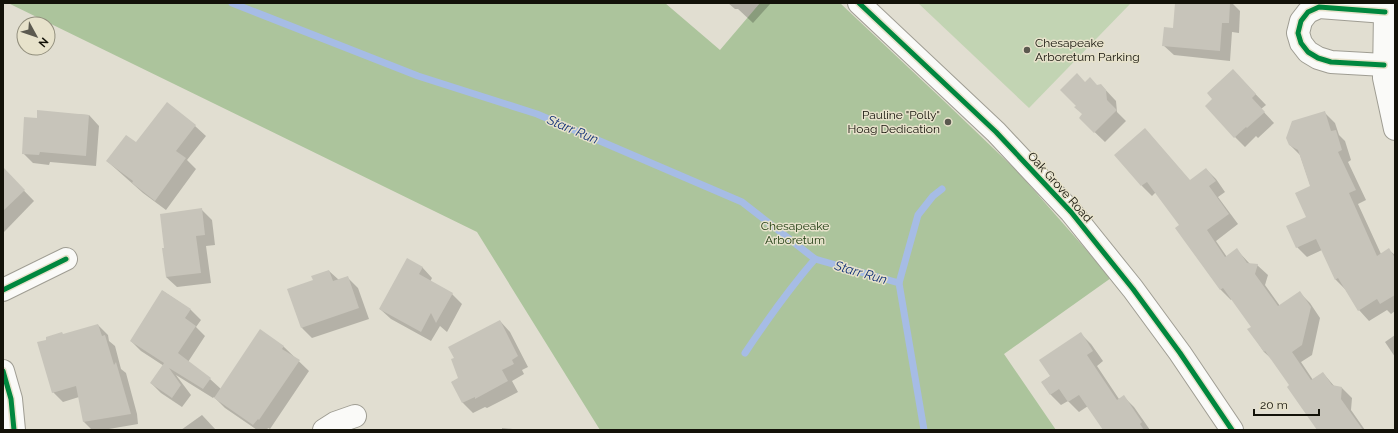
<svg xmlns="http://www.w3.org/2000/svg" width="1398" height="433" font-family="Raleway,sans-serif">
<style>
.green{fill:#c2d4b3}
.forest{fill:#acc49c}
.shadow{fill:#0003}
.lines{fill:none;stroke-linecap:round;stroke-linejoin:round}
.stream{stroke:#a6bce5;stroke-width:7}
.building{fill:#c7c4ba}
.street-casing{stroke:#9f9d93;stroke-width:24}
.secondary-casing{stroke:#9f9d93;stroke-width:24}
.street{stroke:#fafaf8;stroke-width:22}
.secondary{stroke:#fafaf8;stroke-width:22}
.cycleway-casing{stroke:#e7e2cb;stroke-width:8}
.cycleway{stroke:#00873e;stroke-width:5}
.poi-dot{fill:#5b594f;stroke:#e7e2cb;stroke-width:1.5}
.labels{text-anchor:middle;stroke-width:3;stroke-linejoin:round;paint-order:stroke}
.poi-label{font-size:12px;fill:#131209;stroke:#e7e2cb;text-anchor:start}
.street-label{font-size:12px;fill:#131209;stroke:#e7e2cb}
.park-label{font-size:12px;fill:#1a380c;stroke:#e7e2cb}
.water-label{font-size:13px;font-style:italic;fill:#12327a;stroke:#e7e2cb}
</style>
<rect width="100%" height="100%" fill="#e1ded1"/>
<path class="green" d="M918 3H1131L1029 108Z"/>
<path class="forest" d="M8 3H665L720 50 760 3H840L944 101 1018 172 1111 278 1004 354 1056 430H600L477 232Z"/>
<g class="shadow">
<path d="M728 3H771L753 23 738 9H735Z"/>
<path d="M1176 3H1232L1240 11 1239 33 1232 32 1230 61 1174 55 1163 45 1174 29Z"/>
<path d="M1243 81 1266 105 1261 109 1274 123 1258 138 1256 136 1245 147 1235 137Z"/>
<path d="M1101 85 1116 101 1117 112 1126 121 1105 142 1080 118 1083 114 1097 86Z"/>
<path d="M38 112 89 115 99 126 96 166 50 162 49 165 33 163 23 153 38 119Z"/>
<path d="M1325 113 1335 123 1339 135 1345 141 1351 160 1348 162 1366 200 1358 204 1381 254 1389 250 1395 255V311L1391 314 1387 310 1369 321 1359 310 1346 290 1336 280 1322 250 1307 257 1297 247 1308 217 1311 187 1300 155 1290 145Z"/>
<path d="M195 126 206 136 187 160 196 169 166 210 143 193 107 161 136 143Z"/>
<path d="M1145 129 1190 181 1206 169 1216 179 1225 192 1218 197 1238 224 1216 241 1227 257 1237 250 1250 264 1257 265 1268 275 1265 285 1280 306 1300 293 1310 303 1320 318 1312 355 1301 362 1313 380 1323 373 1335 387 1342 388 1352 398 1351 410 1365 430H1318L1291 385 1275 362 1264 352 1249 329 1252 327 1232 299 1231 300 1221 290 1176 228 1180 225 1156 192 1152 196 1142 186Z"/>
<path d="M3 169 34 201 3 233Z"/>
<path d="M201 209 212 220 215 245 206 246 211 283 177 287 166 277Z"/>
<path d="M422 267 432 278 430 282 452 294 462 304 447 332 440 326 431 341 391 319 380 309Z"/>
<path d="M329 271 339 280 347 277 358 288 369 319 312 338 302 328 314 281Z"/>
<path d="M163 291 191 310 201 320 196 327 205 336 188 362 210 379 221 389 260 331 284 347 309 371 270 429 268 428 267 430H257L225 408 214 397 213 398 176 375 191 395 182 407 161 393 151 383 164 366 141 351 131 341Z"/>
<path d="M500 321 510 332 528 367 522 370 524 374 512 381 518 392 487 408 485 407 473 413 463 403 452 382 460 378Z"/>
<path d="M98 325 108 335 109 341 115 346 121 369 126 373 137 414 138 424 103 430H92L84 422 79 397 63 402 53 392 64 335Z"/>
<path d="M1080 333 1091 344 1103 361 1097 366 1119 399 1124 397 1134 407 1150 430H1104L1088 406 1079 412 1068 401 1061 405 1051 395 1042 382 1051 376Z"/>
<path d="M1395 335V357L1385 342Z"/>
<path d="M202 415 216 430H181Z"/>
<path d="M502 428 522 430H502Z"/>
</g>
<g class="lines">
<g class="stream">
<path d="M232 3 418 76 537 114 742 202 815 259 899 283 924 430"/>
<path d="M899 283 918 215 933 196 942 189"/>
<path d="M745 353C767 320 789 289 815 259"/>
</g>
</g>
<g class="building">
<path d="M1175 3H1230L1229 23H1222L1220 51 1162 46 1164 27 1173 28Z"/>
<path d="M1233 69 1256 94 1252 98 1265 112 1247 128 1246 127 1234 138 1205 106 1212 99 1207 93Z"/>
<path d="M1077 73 1085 82 1090 77 1097 85 1101 84 1106 90 1107 100 1117 110 1094 133 1079 118 1082 114 1074 107 1076 106 1060 90Z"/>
<path d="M167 102 196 125 176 151 186 158 155 201 132 183 133 181 106 161 126 135 136 142Z"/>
<path d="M37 110 89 115 86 156 40 152 39 155 22 154 24 117 37 118Z"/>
<path d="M1325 111 1331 131 1336 130 1342 150 1338 152 1356 190 1349 193 1377 256 1389 248 1395 258V295L1380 304 1377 299 1358 311 1338 278 1335 280 1316 239 1296 248 1286 226 1306 217 1295 193 1310 186 1298 150 1289 145 1286 138 1292 121Z"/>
<path d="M1145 128 1190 180 1206 168 1216 181 1209 186 1229 214 1207 230 1225 257 1237 248 1247 263 1258 264 1255 274 1278 306 1300 291 1311 307 1302 345 1292 352 1311 380 1323 372 1332 385 1342 387 1341 399 1363 430H1317L1287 387 1289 385 1265 351 1264 352 1247 329 1251 327 1223 288 1220 290 1175 228 1179 225 1147 182 1141 186 1114 155Z"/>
<path d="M3 167 25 190 3 211Z"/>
<path d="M202 208 205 235 196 236 201 273 166 277 162 248H164L160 214Z"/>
<path d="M407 258 423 267 419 274 453 293 436 323 431 313 421 332 379 309Z"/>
<path d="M329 270 333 281 348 276 359 308 301 328 287 289 313 280 311 276Z"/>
<path d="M162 290 191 309 185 318 196 326 178 353 211 378 203 389 169 368 181 385 172 398 150 383 164 363 130 341Z"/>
<path d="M500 320 518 356 512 360 514 364 502 370 508 381 475 399V397L462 403 451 382 458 378 451 359 454 358 448 347Z"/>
<path d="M98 324 102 336 105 335 114 365 116 362 131 414 83 422 76 386 52 393 37 342 46 340V337L62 332 63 334Z"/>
<path d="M260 329 284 346 282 349 300 360 259 420 258 419 253 425 214 398Z"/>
<path d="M1081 332 1093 351 1087 355 1117 400 1124 395 1142 422 1140 424 1144 430H1103L1079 395 1068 402 1059 389 1050 395 1041 382 1050 376 1039 360Z"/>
</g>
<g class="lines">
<g class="street-casing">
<g id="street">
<path d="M1387 3 1385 12 1384 78 1395 129"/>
<path d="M1384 65 1331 62 1318 58 1308 52 1301 43 1298 33 1301 21 1308 12 1319 7 1385 12"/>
<path d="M3 290 66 259"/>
<path d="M3 371 11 399 14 430"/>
<path d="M324 430 335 423 355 416"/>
</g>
</g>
<g class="secondary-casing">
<path id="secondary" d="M859 3 996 132 1071 212 1133 289 1180 353 1232 430"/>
</g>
<use href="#street" class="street"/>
<use href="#secondary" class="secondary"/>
<g class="cycleway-casing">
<g id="cycleway">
<path d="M859 3 996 132 1071 212 1133 289 1180 353 1232 430"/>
<path d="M1384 65 1331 62 1318 58 1308 52 1301 43 1298 33 1301 21 1308 12 1319 7 1385 12"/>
<path d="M3 290 66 259"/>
<path d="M3 371 11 399 14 430"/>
</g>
</g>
<use href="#cycleway" class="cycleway"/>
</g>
<g class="poi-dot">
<circle cx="1027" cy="50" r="4"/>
<circle cx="948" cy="122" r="4"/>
</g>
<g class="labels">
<g class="poi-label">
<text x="1035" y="47">Chesapeake<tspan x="1035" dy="14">Arboretum Parking</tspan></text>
<text x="940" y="119" text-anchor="end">Pauline "Polly"<tspan x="940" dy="14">Hoag Dedication</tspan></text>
</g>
<g class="street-label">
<text transform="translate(1060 187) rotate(48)" y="4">Oak Grove Road</text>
</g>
<g class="park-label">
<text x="795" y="230">Chesapeake<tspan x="795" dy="14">Arboretum</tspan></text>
</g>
<g class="water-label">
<text transform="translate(573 129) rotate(23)" y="5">Starr Run</text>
<text transform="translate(861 272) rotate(16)" y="5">Starr Run</text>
</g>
</g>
<rect width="1398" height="433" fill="none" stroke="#131209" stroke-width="8"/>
<g transform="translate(36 36) rotate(130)"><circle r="19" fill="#e7e2cb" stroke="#928f7d"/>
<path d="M0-3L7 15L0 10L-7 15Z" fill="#5b594f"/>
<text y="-6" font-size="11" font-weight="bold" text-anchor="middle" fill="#131209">N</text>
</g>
<path d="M1254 409v6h65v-6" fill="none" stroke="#131209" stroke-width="2"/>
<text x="1260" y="409" font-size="12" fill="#131209" stroke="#e7e2cb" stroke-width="3" paint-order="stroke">20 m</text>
</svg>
